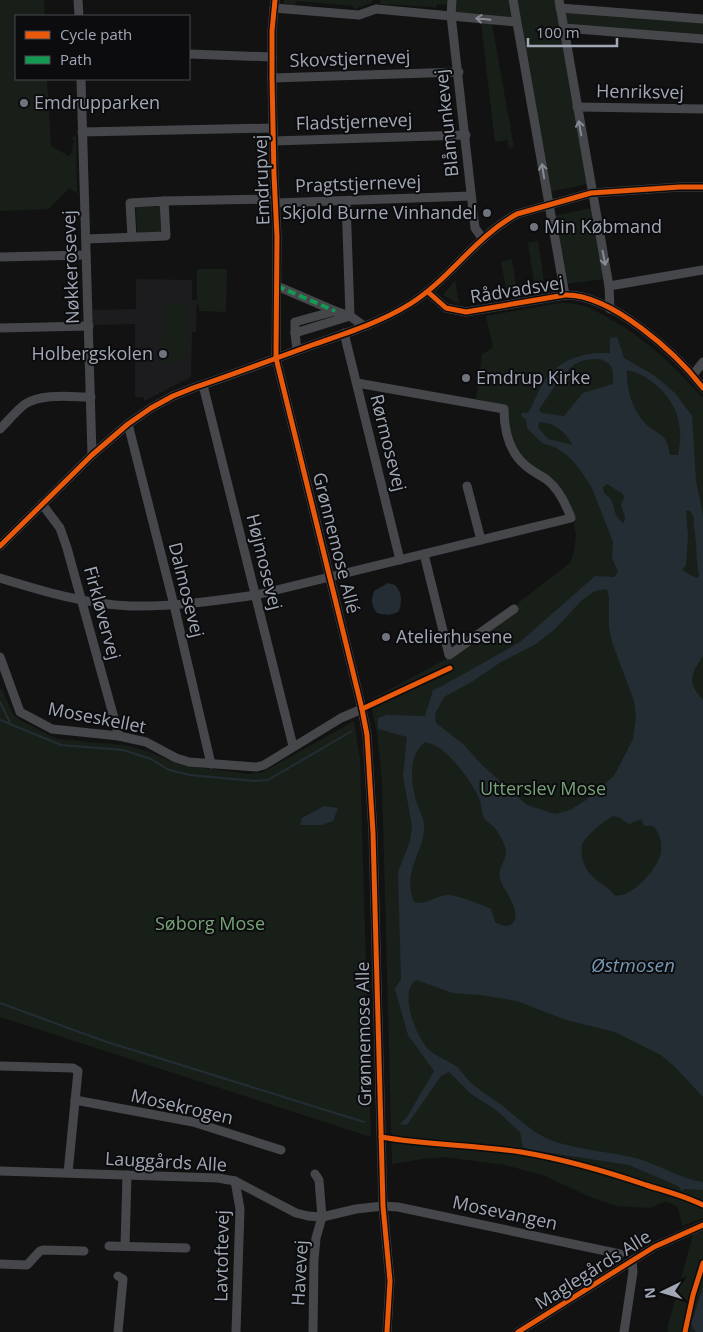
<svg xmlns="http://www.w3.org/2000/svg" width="703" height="1332" font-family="'Open Sans',sans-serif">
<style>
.built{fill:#1c1c1e}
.green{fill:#181f19}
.water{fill:#252d34;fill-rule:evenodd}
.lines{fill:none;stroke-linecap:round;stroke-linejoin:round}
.stream{stroke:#252d34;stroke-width:2}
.minor{stroke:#46474b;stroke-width:9}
.quiet{stroke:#139951;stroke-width:4;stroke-dasharray:8 4;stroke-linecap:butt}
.cycleway-casing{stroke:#0c0c0e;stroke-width:8}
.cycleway{stroke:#e8590c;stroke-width:5}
.oneway{stroke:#868b95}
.poi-dot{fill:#6f747c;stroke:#0c0c0e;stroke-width:2}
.labels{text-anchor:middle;stroke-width:4;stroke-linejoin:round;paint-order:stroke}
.street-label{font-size:18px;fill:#a1a8b5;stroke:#0c0c0e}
.poi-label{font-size:18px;fill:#a1a8b5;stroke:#0c0c0e;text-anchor:start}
.park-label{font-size:18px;fill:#76a278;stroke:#0c0c0e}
.water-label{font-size:19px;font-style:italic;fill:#7597b3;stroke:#0c0c0e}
</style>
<rect width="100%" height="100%" fill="#121212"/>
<path class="built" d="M136 279 192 280V300H197L196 332H192L191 377 144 401 143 397H136L135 395V324L93 325V310L136 309Z"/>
<g class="green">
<path d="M0 0H44L45 16H16V79H47L51 146 69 156 72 152 74 141 72 138 74 136 76 137 77 193 69 188 49 209 0 211Z"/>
<path d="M284 0H372V3L355 9 352 6 296 1 295 6 284 4Z"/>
<path d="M380 0H449L448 5 437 4 436 8 432 7 381 4Z"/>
<path d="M455 0H508L511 18 454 13Z"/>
<path d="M516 0H555L587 184 549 192Z"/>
<path d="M565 10 703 22V37L568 25Z"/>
<path d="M481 23 492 24 514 147 509 148 507 140 495 142Z"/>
<path d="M160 206 161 232 137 233 136 207Z"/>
<path d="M592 208 605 279 566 284 554 216Z"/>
<path d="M538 241 544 281 534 283 528 243Z"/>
<path d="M512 259 516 286 506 288 501 262Z"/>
<path d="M197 269H227L226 312 199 311V305L197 304Z"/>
<path d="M455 280 459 304 443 295Z"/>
<path d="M560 303C580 302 594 309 610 319 647 339 675 367 703 398V1218L682 1226 678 1207 666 1201 650 1208 616 1206 588 1196 545 1176 505 1165 444 1157 423 1159 392 1164 382 782 377 733 370 700 446 659 517 613 518 603 570 563 574 552 576 535 573 517 564 497 527 463 516 450 506 423V405L476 399 482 354 493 348 486 316Z"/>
<path d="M166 304H187L188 358H178V363L159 362V333L166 332Z"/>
<path d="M0 689H2L13 714 20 720 57 739 124 745 147 751 182 765 249 774 263 772 354 721 360 759 371 1137 0 1017Z"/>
<path d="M703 1231V1332H668V1326L693 1234Z"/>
</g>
<g class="water">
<path d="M617 337 624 358 655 376 675 393 692 416 696 481 703 515V656C691 674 686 682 703 700V1097L676 1068 661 1055 615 1032 566 1020 517 1001 481 995 453 993 416 980C398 992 416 1036 428 1049 436 1057 448 1060 457 1067 463 1073 468 1081 475 1086 484 1094 494 1099 503 1106 519 1119 534 1134 553 1141 581 1151 613 1151 642 1160 663 1167 681 1179 703 1182V1190L684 1189 682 1191 678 1186 629 1165 531 1150 523 1147 520 1132 496 1110 471 1094 449 1072 441 1076 407 1125 400 1124 407 1117 434 1071 408 1035 395 989 401 979 398 872 410 841 412 826 403 776 407 737 378 729V718L387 715 425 716 433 690 442 686 520 642 595 576 614 577 618 572 612 558 613 542 592 488 579 468 568 456 555 447 542 443 527 428 526 419 521 416 522 413H528C534 403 541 383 549 375 565 357 587 352 610 353V338ZM600 359C615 365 613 370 613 384L583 393 564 416 542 413 539 410C547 397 564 370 577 363 584 359 592 359 600 359ZM627 370C638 372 646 377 655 384 678 404 684 426 678 455H670C667 431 657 436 644 422 632 409 626 387 627 370ZM539 422C556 423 564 431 573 445L548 439 538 427ZM607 484 623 494 624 498 621 505 625 517 624 523C615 519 615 510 612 502 611 497 606 496 604 493L603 487ZM686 511H690L694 518C692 524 695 528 695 534 697 548 696 561 699 575L698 578 690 575 682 570 686 565 688 537ZM607 589 609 597V627L612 642 634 701 636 717 633 739 614 776 586 800 570 810 555 814 527 805 482 765 463 744 436 723 435 714 444 697 473 681 501 662 536 644 555 629 582 600 595 591ZM425 742C446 745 470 779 479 798 482 804 481 814 485 819 487 822 491 824 494 827 499 833 504 842 506 850 507 861 497 868 500 879 503 890 524 913 512 924 506 928 500 925 495 922L491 909C482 905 457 895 449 895 436 895 426 906 414 902 401 871 425 852 424 826 424 819 420 811 417 804 411 785 407 756 425 742ZM613 816 620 818 629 824 641 819 644 826H653C661 834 663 846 660 856 656 870 630 900 614 895 608 886 598 883 591 875 584 868 580 855 582 845 585 836 605 820 613 816Z"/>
<path d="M388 583 395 585C402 593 402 600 399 611 392 616 385 615 377 613 371 606 371 600 374 591Z"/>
<path d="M324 806 338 808 333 821 322 825H300L302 818Z"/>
<path d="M703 1287V1332H696L691 1324Z"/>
</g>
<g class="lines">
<g class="stream">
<path d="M0 702 11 725"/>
<path d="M0 720 61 745 123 750 151 759 169 770 190 775 255 781 268 780 352 731"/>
<path d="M0 1003 104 1041 364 1122"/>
</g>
<g class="minor">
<path d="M78 0 79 16"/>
<path d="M275 0 272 31V78L274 174 277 237 276 358 362 709 367 735 373 833 383 1206 390 1281 387 1332"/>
<path d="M452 0 451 15 475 228 483 239"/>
<path d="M513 0 565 295"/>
<path d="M559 0 609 286 610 309"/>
<path d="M274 8 359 15 376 9 516 22"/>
<path d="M560 8 703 19"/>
<path d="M564 28 703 39"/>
<path d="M189 54 272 57"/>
<path d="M272 78 459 72"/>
<path d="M81 79 92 455"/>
<path d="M577 107 703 109"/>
<path d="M82 132 273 128"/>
<path d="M273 141 466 135"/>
<path d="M164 201 275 199"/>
<path d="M346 201 350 316"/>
<path d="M276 203 471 196"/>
<path d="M86 239C113 238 139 237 166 236L164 201 130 203 132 237"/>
<path d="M0 257 86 255"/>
<path d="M277 286 335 311"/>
<path d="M609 286 703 270"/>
<path d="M428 292 446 308 466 312 565 295C611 294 676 353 703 388"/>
<path d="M0 328 89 326"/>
<path d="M295 333V322L335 311 350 316 364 326"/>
<path d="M344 333 400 560"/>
<path d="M297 350 295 333 350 316"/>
<path d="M693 375 703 362"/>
<path d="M203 385 293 746"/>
<path d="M128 424 174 605 211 764"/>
<path d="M0 429C8 421 16 411 25 404 43 393 71 397 91 397"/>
<path d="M467 486 481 540"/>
<path d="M42 504 60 528 67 548 119 736"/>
<path d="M0 546 92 455 128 424 151 408 173 396 193 388C234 374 274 359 315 344 347 333 381 322 410 304 450 279 475 237 517 214L591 193 680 187H703"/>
<path d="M424 554 449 655 514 609"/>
<path d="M0 578C42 591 85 604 130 606 172 607 214 601 256 595L571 518C566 504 559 489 546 479 539 475 532 471 526 466 509 452 504 431 504 409L357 383"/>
<path d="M0 657 20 712 52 729 119 736 146 742 176 758 189 762 257 767 264 765 341 718 362 709"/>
<path d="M0 1066 73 1068 78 1071 68 1173"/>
<path d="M75 1100 193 1122 281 1150"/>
<path d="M0 1171 218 1178 235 1181 296 1213 308 1216 322 1217 356 1209 383 1206 398 1207 620 1254"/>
<path d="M235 1181 240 1209 236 1332"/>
<path d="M109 1246 186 1248"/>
<path d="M125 1246 127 1175"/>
<path d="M0 1264 27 1265 40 1251 43 1250 84 1251"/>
<path d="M118 1276 123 1279 118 1332"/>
<path d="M313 1332 314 1260 316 1238 322 1217 319 1180 315 1174"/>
<path d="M518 1332 654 1247 703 1225"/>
<path d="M624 1332 633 1272 632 1260"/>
</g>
<path class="quiet" d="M277 286 335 311"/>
<g class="cycleway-casing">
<g id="cycleway">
<path d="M275 0 272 31V78L274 174 277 237 276 358 362 709 367 735 373 833 383 1206 390 1281 387 1332"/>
<path d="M428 292 446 308 466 312 565 295C611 294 676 353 703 388"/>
<path d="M0 546 92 455 128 424 151 408 173 396 193 388C234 374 274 359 315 344 347 333 381 322 410 304 450 279 475 237 517 214L591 193 680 187H703"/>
<path d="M362 709 450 668"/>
<path d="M381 1137C427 1145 474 1145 521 1152 563 1159 605 1171 646 1185 665 1191 685 1196 703 1205"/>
<path d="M518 1332 654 1247 703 1225"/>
<path d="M685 1332 693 1295 703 1263"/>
</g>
</g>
<use href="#cycleway" class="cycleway"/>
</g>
<defs><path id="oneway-shaft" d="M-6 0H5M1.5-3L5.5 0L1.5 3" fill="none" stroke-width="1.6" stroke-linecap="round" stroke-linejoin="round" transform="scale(1.25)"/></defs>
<g class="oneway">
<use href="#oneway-shaft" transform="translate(483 19) rotate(-174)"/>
<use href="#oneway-shaft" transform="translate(580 128) rotate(-100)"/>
<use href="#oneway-shaft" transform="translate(543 171) rotate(-99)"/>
<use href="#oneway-shaft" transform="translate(604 258) rotate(79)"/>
</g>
<g class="poi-dot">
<circle cx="24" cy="103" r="5"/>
<circle cx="487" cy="213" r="5"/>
<circle cx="534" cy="227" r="5"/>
<circle cx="163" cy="354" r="5"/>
<circle cx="466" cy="378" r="5"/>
<circle cx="386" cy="637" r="5"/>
</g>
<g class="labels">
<g class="street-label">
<text transform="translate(350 59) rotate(-2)" y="6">Skovstjernevej</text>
<text transform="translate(640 92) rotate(1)" y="6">Henriksvej</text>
<text transform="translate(354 122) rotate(-2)" y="6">Fladstjernevej</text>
<text transform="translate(447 123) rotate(-96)" y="6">Blåmunkevej</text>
<text transform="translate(262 180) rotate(-92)" y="6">Emdrupvej</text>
<text transform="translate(358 184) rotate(-2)" y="6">Pragtstjernevej</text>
<text transform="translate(71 267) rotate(-92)" y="6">Nøkkerosevej</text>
<text transform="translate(517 290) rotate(-9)" y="6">Rådvadsvej</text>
<text transform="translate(388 443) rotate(76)" y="6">Rørmosevej</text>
<text transform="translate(336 543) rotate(76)" y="6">Grønnemose Allé</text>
<text transform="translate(264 562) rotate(76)" y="6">Højmosevej</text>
<text transform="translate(186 590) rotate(76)" y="6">Dalmosevej</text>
<text transform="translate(102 613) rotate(75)" y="6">Firkløvervej</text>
<text transform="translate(97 718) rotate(11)" y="6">Moseskellet</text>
<text transform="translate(364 1034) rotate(-91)" y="6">Grønnemose Alle</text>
<text transform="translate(182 1107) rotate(13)" y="6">Mosekrogen</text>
<text transform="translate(166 1162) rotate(3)" y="6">Lauggårds Alle</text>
<text transform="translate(505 1213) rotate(12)" y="6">Mosevangen</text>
<text transform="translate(222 1256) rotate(-89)" y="6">Lavtoftevej</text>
<text transform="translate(593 1270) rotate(-32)" y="6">Maglegårds Alle</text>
<text transform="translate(300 1273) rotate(-87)" y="6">Havevej</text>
</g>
<g class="poi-label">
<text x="34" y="109">Emdrupparken</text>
<text x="477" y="219" text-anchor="end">Skjold Burne Vinhandel</text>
<text x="544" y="233">Min Købmand</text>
<text x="153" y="360" text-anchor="end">Holbergskolen</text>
<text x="476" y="384">Emdrup Kirke</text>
<text x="396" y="643">Atelierhusene</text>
</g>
<g class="park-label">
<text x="543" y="795">Utterslev Mose</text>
<text x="210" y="930">Søborg Mose</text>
</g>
<g class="water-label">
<text x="633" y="972">Østmosen</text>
</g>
</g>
<rect x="15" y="15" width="175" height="65" fill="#0c0c0e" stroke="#484a51"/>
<rect x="25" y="31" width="25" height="8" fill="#e8590c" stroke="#484a51"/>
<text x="60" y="40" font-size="15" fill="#a1a8b5">Cycle path</text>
<rect x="25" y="56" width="25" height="8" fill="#139951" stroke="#484a51"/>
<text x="60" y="65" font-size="15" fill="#a1a8b5">Path</text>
<g transform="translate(663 1292) rotate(265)" stroke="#0c0c0e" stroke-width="4" paint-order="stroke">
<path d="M0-4L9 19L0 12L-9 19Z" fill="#a1a8b5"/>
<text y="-8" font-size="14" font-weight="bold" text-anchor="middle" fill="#a1a8b5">N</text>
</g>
<path d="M528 38v8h89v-8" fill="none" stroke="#a1a8b5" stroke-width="2.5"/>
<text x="536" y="38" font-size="15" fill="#a1a8b5" stroke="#0c0c0e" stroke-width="4" paint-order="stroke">100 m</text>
</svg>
